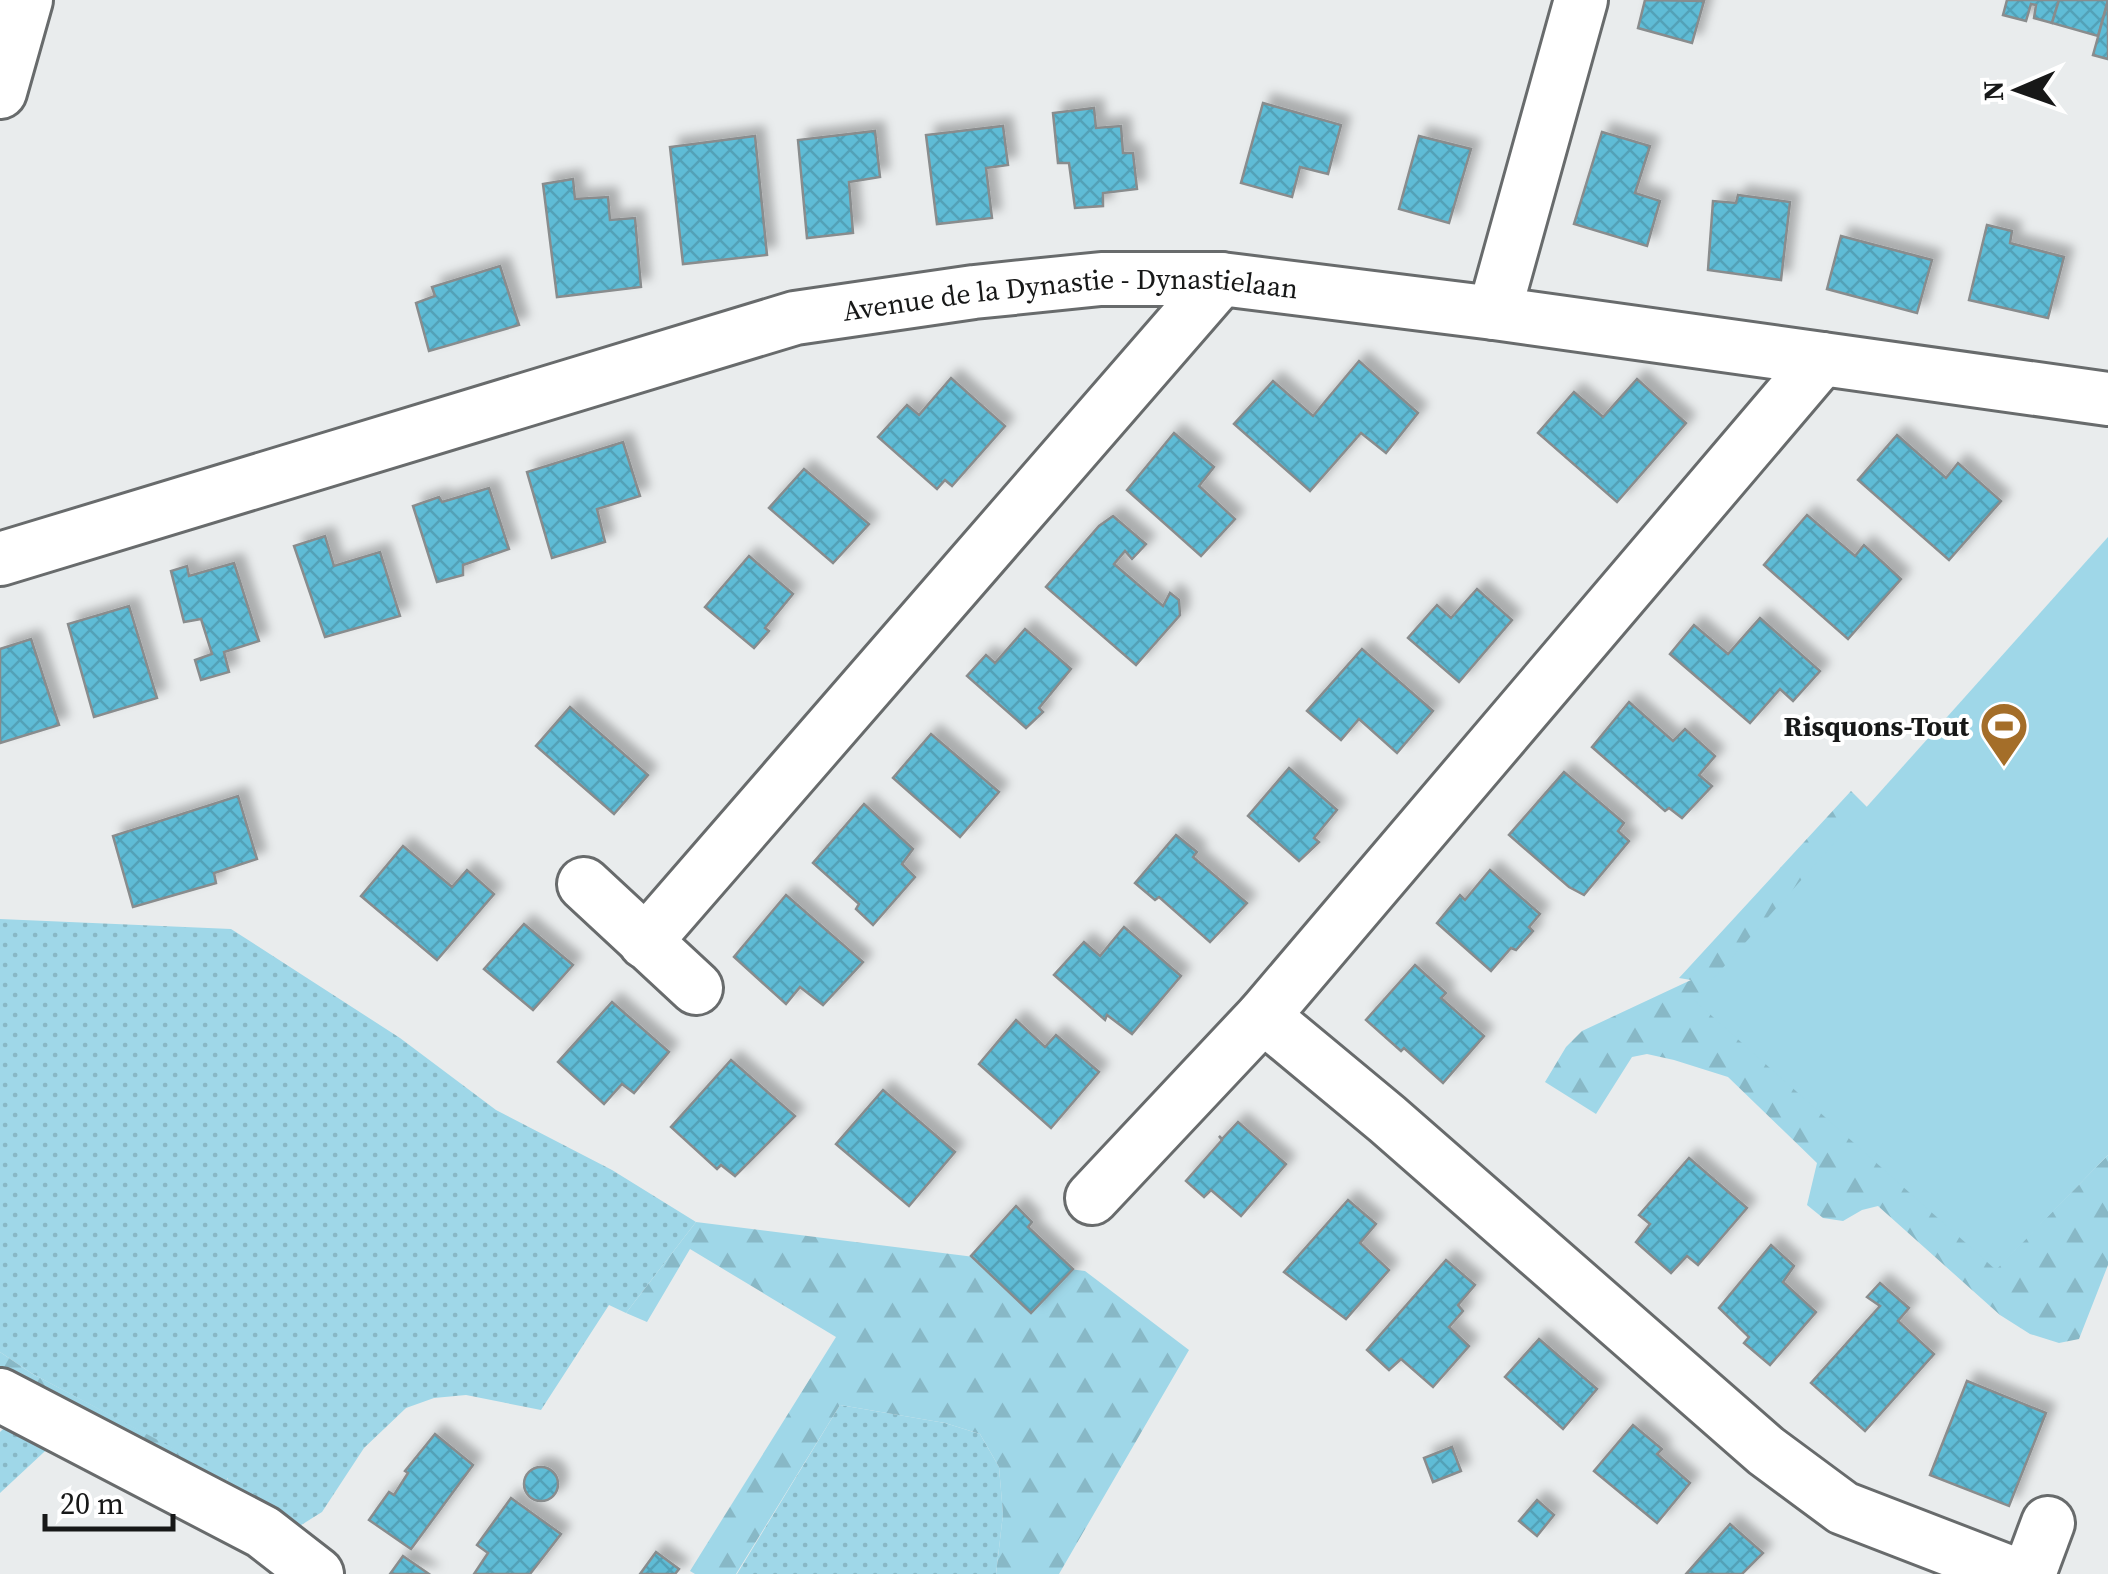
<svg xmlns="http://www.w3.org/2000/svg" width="2108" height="1574" font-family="'Source Serif 4',serif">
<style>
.green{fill:url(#green-dots)}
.forest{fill:url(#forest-firs)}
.pitch{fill:#9fd7e8}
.building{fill:url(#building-cross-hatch);stroke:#898c8d;stroke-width:2.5;filter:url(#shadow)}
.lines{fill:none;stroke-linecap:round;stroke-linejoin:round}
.minor-casing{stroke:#686b6c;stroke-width:58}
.minor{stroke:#fff;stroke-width:52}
.labels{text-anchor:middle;stroke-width:8;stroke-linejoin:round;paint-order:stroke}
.street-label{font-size:28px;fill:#171818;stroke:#fff}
.poi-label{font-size:28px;font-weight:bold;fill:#171818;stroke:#fff;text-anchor:end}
</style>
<defs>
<pattern id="green-dots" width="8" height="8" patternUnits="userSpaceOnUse" patternTransform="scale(2.5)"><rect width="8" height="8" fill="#9fd7e8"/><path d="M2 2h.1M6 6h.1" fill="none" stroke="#88b8c6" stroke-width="1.8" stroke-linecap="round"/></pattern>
<pattern id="forest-firs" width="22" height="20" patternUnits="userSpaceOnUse" patternTransform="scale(2.5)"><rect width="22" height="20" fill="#9fd7e8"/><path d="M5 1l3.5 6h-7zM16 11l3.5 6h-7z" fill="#88b8c6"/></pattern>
<pattern id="building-cross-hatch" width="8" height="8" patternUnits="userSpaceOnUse" patternTransform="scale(2.5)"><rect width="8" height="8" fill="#5fbcd6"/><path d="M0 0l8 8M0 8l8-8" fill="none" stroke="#52a1b7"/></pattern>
<filter id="shadow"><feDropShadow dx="9" dy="-9" stdDeviation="5" flood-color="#0004"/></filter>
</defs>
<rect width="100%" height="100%" fill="#e9eced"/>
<g class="green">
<path d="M0 919 231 929 400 1038 496 1110 612 1170 696 1222 626 1313 609 1305 541 1410 466 1395 434 1398 406 1408 364 1448 322 1512 298 1527 219 1498 228 1478 31 1373 0 1352Z"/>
<path d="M840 1405 945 1423 980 1434 999 1467 1003 1514 996 1574H737Z"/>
<path d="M16 1417 57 1440 0 1493V1432Z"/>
</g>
<g class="forest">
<path d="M1851 791 1869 809 1996 1269 2108 1155V1265L2079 1339 2059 1343 2030 1334 2000 1315 1878 1206 1862 1210 1843 1221 1823 1218 1807 1205 1817 1163 1728 1077 1674 1060 1647 1054 1632 1057 1596 1114 1545 1082 1566 1047 1582 1031 1691 980 1679 978Z"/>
<path d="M696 1222 1085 1271 1189 1350 1059 1574H996L1003 1514 999 1467 980 1434 945 1423 840 1405 736 1574H695L690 1571 836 1337 690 1249 647 1322 626 1313Z"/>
<path d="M0 1352 31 1373 228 1477 219 1498 0 1376Z"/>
</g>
<path class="pitch" d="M2108 537V1155L1996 1270 1694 1000Z"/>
<g class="building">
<path d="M1645 0 1704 1 1692 43 1638 28Z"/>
<path d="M2007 0H2059L2052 23 2034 18 2036 5 2031 4 2026 21 2003 15Z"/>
<path d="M2059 0H2108L2098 36 2052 23Z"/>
<path d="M2108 1V59L2093 55Z"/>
<path d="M1263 103 1341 125 1328 174 1300 167 1292 197 1241 183Z"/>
<path d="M1094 108 1096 128 1121 126 1123 153H1133L1137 189 1103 193V206L1075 208 1069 163H1058L1053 113Z"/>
<path d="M1003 126 1008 165 986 168 992 218 937 224 926 135Z"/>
<path d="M875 131 880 177 849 182 853 233 807 238 798 140Z"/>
<path d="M1602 132 1650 146 1635 193 1660 201 1647 246 1574 224Z"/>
<path d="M755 136 767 255 683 264 670 147Z"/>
<path d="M1419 136 1471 149 1449 223 1399 209Z"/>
<path d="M573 179 575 199 608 197 610 220 635 218 641 287 557 297 543 184Z"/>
<path d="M1738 195 1790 202 1781 280 1708 270 1713 201 1736 203Z"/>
<path d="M1987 225 2012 231 2010 243 2064 257 2048 318 1969 300Z"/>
<path d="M1841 236 1932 260 1917 313 1827 289Z"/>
<path d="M500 266 519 325 429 351 416 303 435 296 432 287Z"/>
<path d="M1359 361 1418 413 1386 453 1361 433 1310 491 1234 424 1273 381 1313 416Z"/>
<path d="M951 378 1005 426 952 486 945 480 937 489 878 437 907 405 919 415Z"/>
<path d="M1637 379 1686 423 1617 502 1538 433 1574 392 1603 417Z"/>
<path d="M1174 433 1214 467 1199 486 1235 519 1201 556 1127 490Z"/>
<path d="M1897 435 1946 478 1958 463 2001 501 1949 560 1858 480Z"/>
<path d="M623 442 640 496 597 509 605 542 552 558 527 472Z"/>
<path d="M804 469 869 524 833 563 769 508Z"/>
<path d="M489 488 509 549 463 565V575L437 582 413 506 439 497 442 502Z"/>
<path d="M1807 515 1855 556 1864 545 1901 579 1848 639 1764 565Z"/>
<path d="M1113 516 1146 544 1132 559 1125 551 1114 564 1163 606 1170 593 1179 600 1180 615 1136 665 1046 587 1099 526Z"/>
<path d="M325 536 334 566 380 552 400 616 325 637 294 546Z"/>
<path d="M749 556 793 594 765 628 769 631 754 648 705 607Z"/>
<path d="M234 563 259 641 224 652 229 672 201 680 195 660 212 654 201 619 184 622 171 571 187 566 189 576Z"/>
<path d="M1477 589 1512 620 1459 682 1408 638 1437 605 1451 618Z"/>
<path d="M129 606 157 698 94 717 68 624Z"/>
<path d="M1760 618 1820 671 1793 701 1780 689 1750 723 1670 654 1694 625 1728 654Z"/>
<path d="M1025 629 1071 669 1039 708 1043 712 1026 728 967 676 986 655 995 663Z"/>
<path d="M31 639 59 725 0 743V649Z"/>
<path d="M1362 649 1433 711 1397 753 1359 719 1341 740 1307 711Z"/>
<path d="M1629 702 1673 741 1685 729 1715 756 1699 775 1712 786 1682 818 1669 808 1665 811 1592 747Z"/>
<path d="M570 707 648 775 614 814 536 746Z"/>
<path d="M931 734 999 792 960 837 893 778Z"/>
<path d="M1289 768 1337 810 1314 838 1319 842 1299 861 1248 816Z"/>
<path d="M1564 772 1624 823 1618 831 1629 841 1584 895 1569 887 1509 835Z"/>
<path d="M238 796 257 859 214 873 216 883 133 907 113 836Z"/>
<path d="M864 804 913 849 902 864 915 877 873 925 856 909 859 904 813 863Z"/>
<path d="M1176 835 1197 852 1193 857 1247 903 1210 942 1159 897 1155 900 1135 883Z"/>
<path d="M403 846 452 887 467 870 494 894 437 960 361 896Z"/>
<path d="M1490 870 1540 914 1529 927 1533 931 1516 950 1511 948 1491 971 1437 923 1460 895 1465 900Z"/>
<path d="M786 895 863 962 823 1005 800 987 786 1004 734 957Z"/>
<path d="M524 924 573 965 533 1010 484 969Z"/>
<path d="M1124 927 1181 976 1132 1034 1107 1015 1105 1020 1054 975 1084 942 1100 956Z"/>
<path d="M1415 965 1446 993 1441 998 1484 1036 1443 1083 1404 1048 1401 1051 1366 1020Z"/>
<path d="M612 1002 669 1052 634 1093 622 1084 604 1104 558 1062Z"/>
<path d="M1016 1020 1045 1047 1056 1035 1099 1072 1051 1128 979 1064Z"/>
<path d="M731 1060 795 1116 735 1176 721 1165 717 1169 671 1127Z"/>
<path d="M883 1090 955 1152 909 1206 836 1144Z"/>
<path d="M1238 1122 1286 1164 1241 1216 1211 1190 1204 1197 1186 1181 1222 1140 1219 1136 1222 1139Z"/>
<path d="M1689 1158 1747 1208 1698 1265 1687 1256 1671 1273 1636 1242 1650 1224 1639 1215Z"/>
<path d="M1348 1200 1376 1224 1360 1243 1389 1270 1346 1319 1284 1272Z"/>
<path d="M1016 1206 1032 1222 1028 1227 1073 1269 1031 1313 971 1256Z"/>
<path d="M1771 1245 1794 1266 1783 1282 1816 1312 1770 1365 1744 1343 1749 1337 1719 1308Z"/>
<path d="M1446 1260 1475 1285 1458 1305 1463 1311 1449 1327 1469 1346 1433 1387 1401 1359 1389 1370 1367 1350Z"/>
<path d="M1880 1283 1909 1308 1898 1321 1934 1354 1865 1431 1811 1383 1880 1306 1867 1297Z"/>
<path d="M1539 1339 1597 1389 1563 1429 1505 1377Z"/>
<path d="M1967 1381 2046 1413 2009 1506 1930 1475Z"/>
<path d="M1633 1425 1662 1449 1657 1454 1690 1483 1657 1523 1594 1471Z"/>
<path d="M435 1434 473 1465 411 1549 369 1520 389 1492 394 1495 408 1473 405 1471Z"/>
<path d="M1452 1447 1461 1471 1433 1482 1424 1458Z"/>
<circle cx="541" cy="1484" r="17"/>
<path d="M511 1498 561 1534 530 1574H474L488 1553 477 1545Z"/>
<path d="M1537 1500 1554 1515 1537 1536 1519 1521Z"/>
<path d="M1730 1524 1763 1553 1742 1574H1686Z"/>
<path d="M656 1552 679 1569 675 1574H640Z"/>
<path d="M403 1556 429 1574H390Z"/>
</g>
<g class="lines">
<g class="minor-casing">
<g id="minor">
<path d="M0 92 26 0"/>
<path d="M1494 313 1581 0"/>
<path id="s1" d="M0 559 795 318 974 292 1101 279H1221L1494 313 2108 399"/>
<path d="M584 884 696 988"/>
<path d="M645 942 1221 279"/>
<path d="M1263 1016 1387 1119 1766 1451 1843 1508 2014 1574"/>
<path d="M1092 1198 1263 1016 1822 359"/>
<path d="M0 1395 263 1532 317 1574"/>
<path d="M2029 1574 2048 1523"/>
</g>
</g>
<use href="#minor" class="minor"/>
</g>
<defs>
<g id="stadium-pin" transform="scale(2.5)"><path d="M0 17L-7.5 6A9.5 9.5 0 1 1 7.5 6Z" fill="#a46e29" stroke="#fff"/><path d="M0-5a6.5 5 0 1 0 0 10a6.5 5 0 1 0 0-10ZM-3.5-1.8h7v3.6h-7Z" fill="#fff"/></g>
</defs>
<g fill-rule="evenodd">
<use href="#stadium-pin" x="2004" y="726"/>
</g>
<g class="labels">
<g class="street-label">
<text dy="10" stroke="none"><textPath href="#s1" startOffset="1108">Avenue de la Dynastie - Dynastielaan</textPath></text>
</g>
<g class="poi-label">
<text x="1969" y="736">Risquons-Tout</text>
</g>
</g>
<g transform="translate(2018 90) rotate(268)" stroke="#ffffff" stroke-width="8" paint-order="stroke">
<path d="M0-8L18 38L0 25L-18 38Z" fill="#171818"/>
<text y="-15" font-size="28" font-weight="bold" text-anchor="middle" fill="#171818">N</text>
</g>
<path d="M45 1514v15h128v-15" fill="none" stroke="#171818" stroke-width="5"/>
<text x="60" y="1514" font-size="30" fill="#171818" stroke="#ffffff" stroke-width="8" paint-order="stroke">20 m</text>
</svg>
